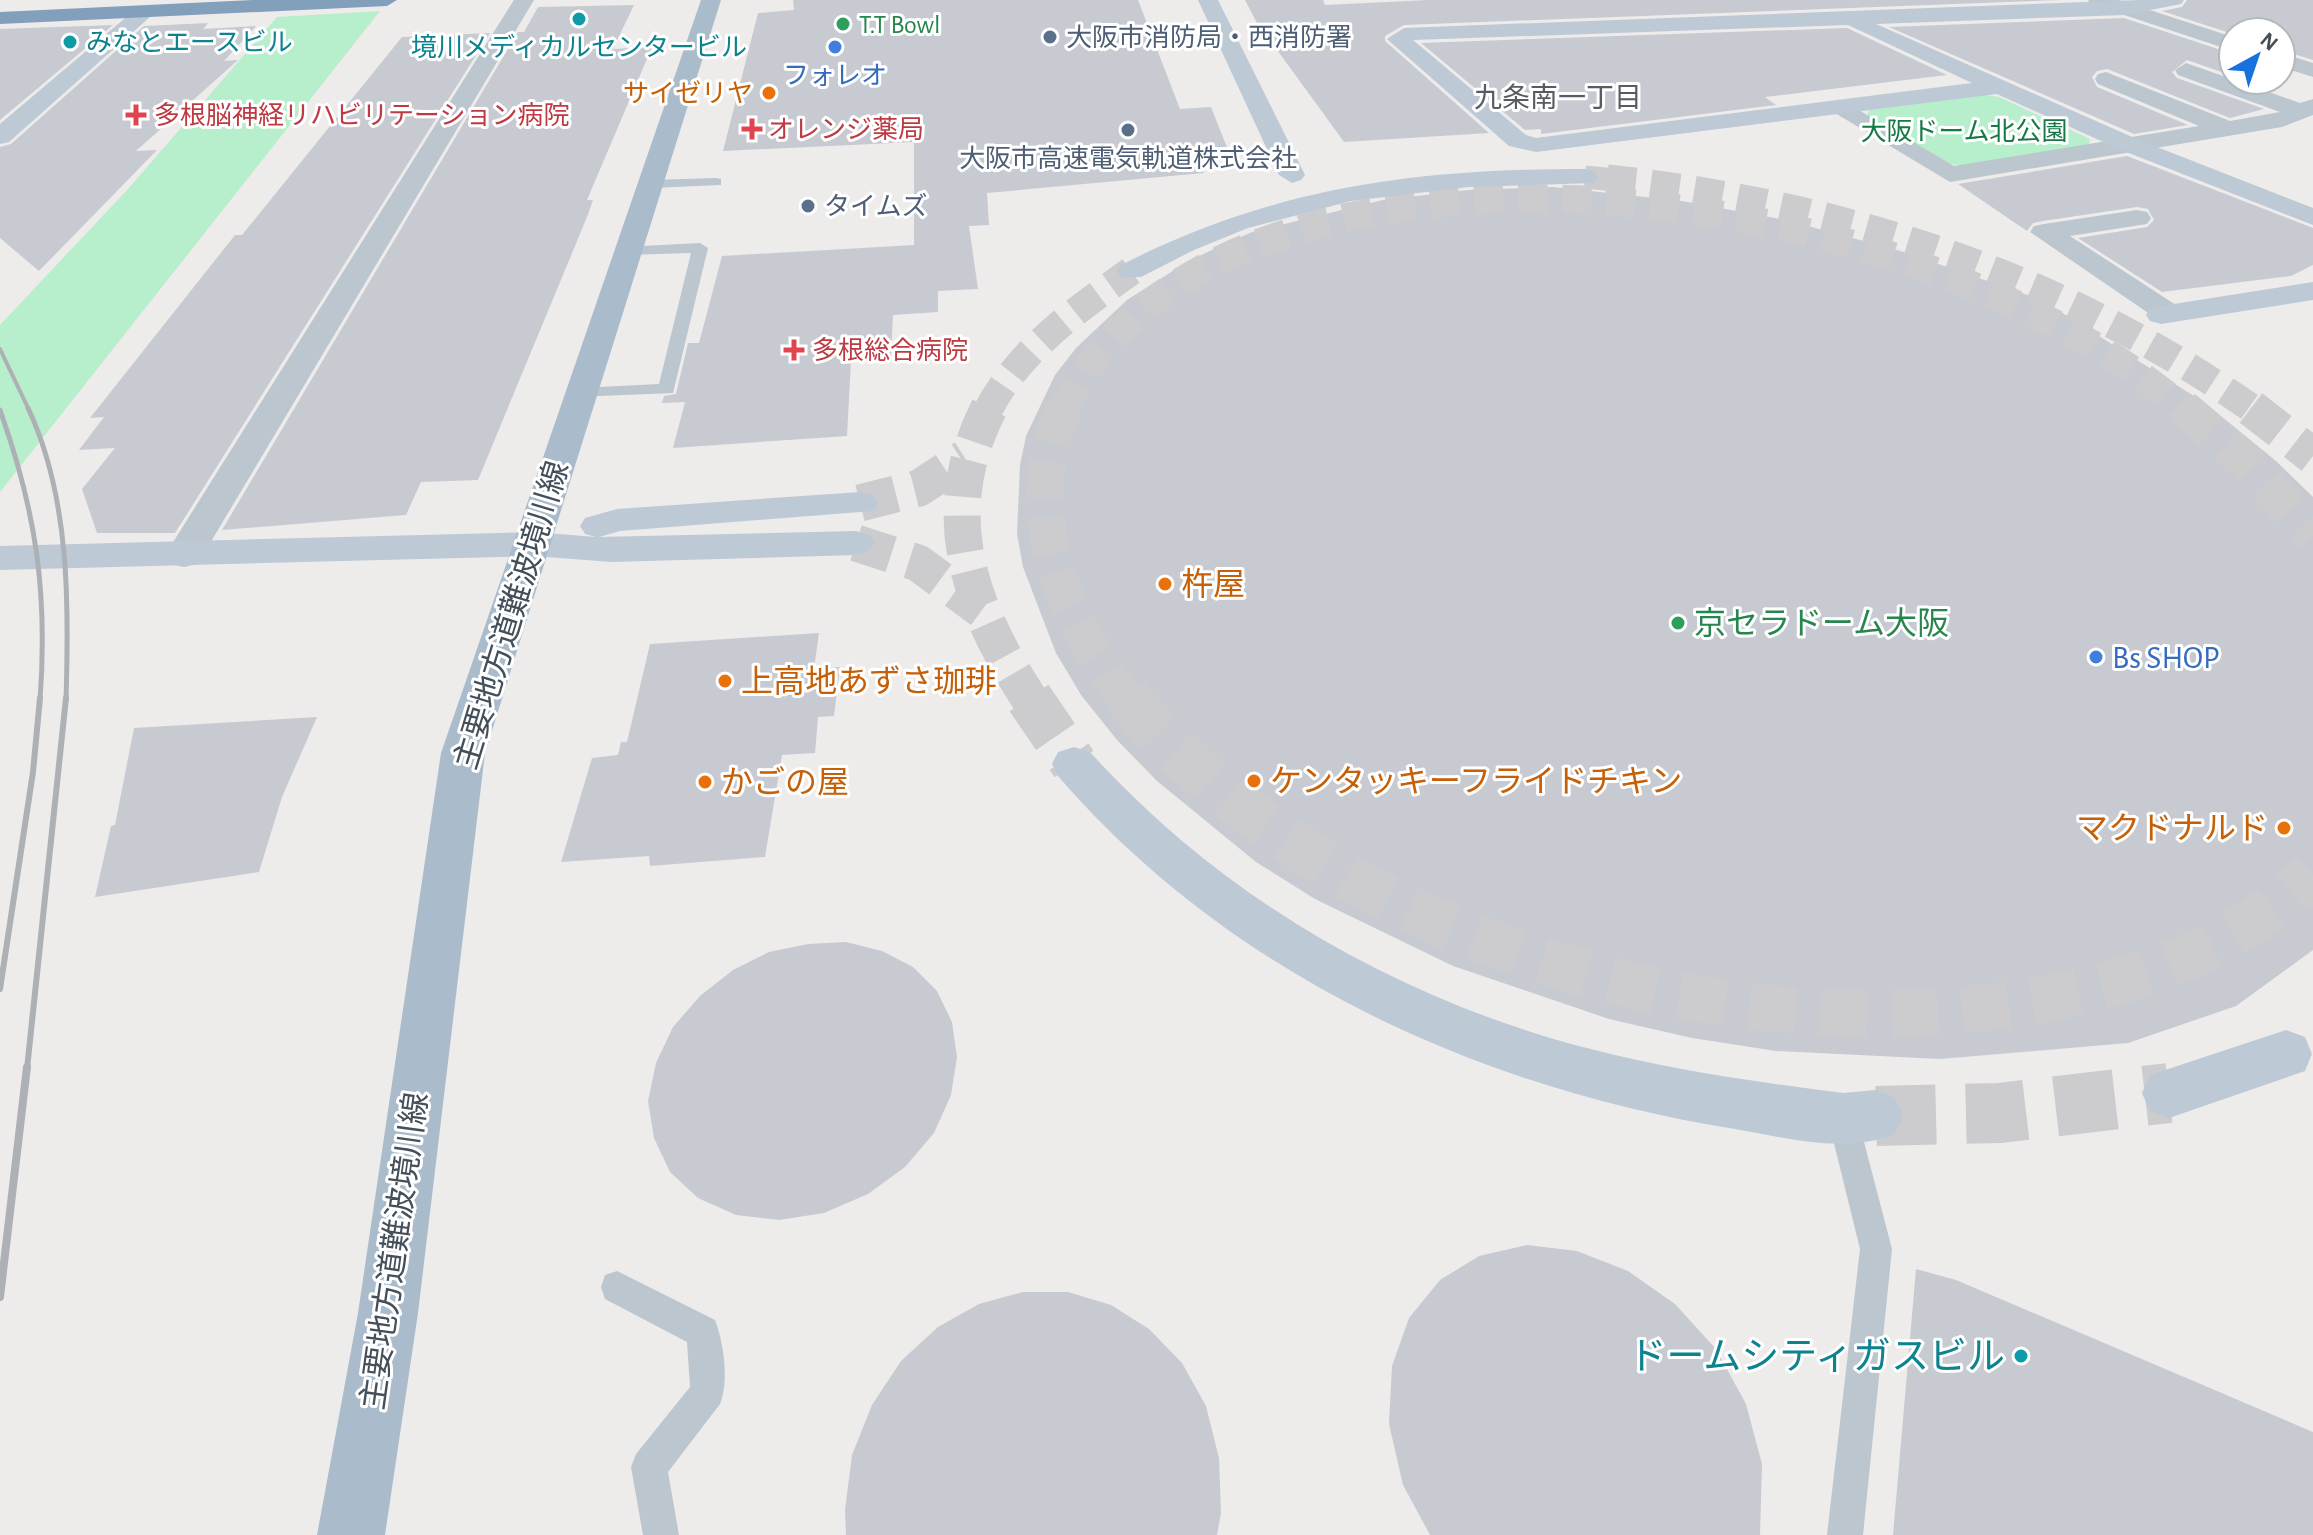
<svg xmlns="http://www.w3.org/2000/svg" width="2313" height="1535" font-family="'Alegreya Sans','Noto Sans JP',sans-serif">
<style>
.green{fill:#b7eecb}
.building{fill:#c8cad1}
.lines{fill:none;stroke-linecap:round;stroke-linejoin:round}
.street-tunnel-far2{stroke:#ccccce;stroke-width:29;stroke-dasharray:29 15;stroke-linecap:butt}
.street-tunnel-far1{stroke:#ccccce;stroke-width:37;stroke-dasharray:37 19;stroke-linecap:butt}
.street-tunnel{stroke:#ccccce;stroke-width:47;stroke-dasharray:47 24;stroke-linecap:butt}
.secondary-tunnel-far4{stroke:#ccccce;stroke-width:23;stroke-dasharray:23 12;stroke-linecap:butt}
.secondary-tunnel-far3{stroke:#ccccce;stroke-width:29;stroke-dasharray:29 15;stroke-linecap:butt}
.secondary-tunnel-far2{stroke:#ccccce;stroke-width:37;stroke-dasharray:37 19;stroke-linecap:butt}
.secondary-tunnel-far1{stroke:#ccccce;stroke-width:47;stroke-dasharray:47 24;stroke-linecap:butt}
.secondary-tunnel{stroke:#ccccce;stroke-width:60;stroke-dasharray:60 30;stroke-linecap:butt}
.lane{fill:#bcc6ce;fill-rule:evenodd}
.street{fill:#bcc6ce;fill-rule:evenodd}
.secondary{fill:#bdc9d5;fill-rule:evenodd}
.primary{fill:#aabccb;fill-rule:evenodd}
.highway{fill:#829fbc;fill-rule:evenodd}
.rail-far3{stroke:#adb1b6;stroke-width:4}
.rail-far2{stroke:#adb1b6;stroke-width:5}
.rail-far1{stroke:#adb1b6;stroke-width:6}
.rail{stroke:#adb1b6;stroke-width:8}
.culture-dot{fill:#0f9aa8;stroke:#fff;stroke-width:3}
.leisure-dot{fill:#2e9e5b;stroke:#fff;stroke-width:3}
.service-dot{fill:#5c6f8a;stroke:#fff;stroke-width:3}
.shop-dot{fill:#3f7fe0;stroke:#fff;stroke-width:3}
.food-dot{fill:#e8710a;stroke:#fff;stroke-width:3}
.health-dot{fill:#e0444e;stroke:#fff;stroke-width:3}
.labels{text-anchor:middle;stroke-width:6;stroke-linejoin:round;paint-order:stroke}
.far-leisure-label{font-size:26px;fill:#27864d;stroke:#fff;text-anchor:start}
.far-service-label{font-size:26px;fill:#4e5e75;stroke:#fff;text-anchor:start}
.far-culture-label{font-size:26px;fill:#0d838f;stroke:#fff;text-anchor:start}
.far-shop-label{font-size:26px;fill:#366cbe;stroke:#fff}
.far-food-label{font-size:26px;fill:#c56008;stroke:#fff;text-anchor:end}
.far-health-label{font-size:26px;fill:#be3a42;stroke:#fff;text-anchor:start}
.far-park-label{font-size:26px;fill:#157945;stroke:#fff}
.far-neighbourhood-label{font-size:28px;fill:#585c60;stroke:#fff}
.food-label{font-size:32px;fill:#c56008;stroke:#fff;text-anchor:start}
.street-label{font-size:32px;fill:#444f59;stroke:#fff}
.leisure-label{font-size:32px;fill:#27864d;stroke:#fff;text-anchor:start}
.shop-label{font-size:32px;fill:#366cbe;stroke:#fff;text-anchor:start}
.near-culture-label{font-size:38px;fill:#0d838f;stroke:#fff;text-anchor:end}
</style>
<rect width="100%" height="100%" fill="#eeebeb"/>
<g class="green">
<path d="M380 11 0 492V325L128 189 277 17Z"/>
<path d="M1980 94 1999 97 2090 139 2089 145 1960 166 1942 162 1867 115 1869 110Z"/>
</g>
<g class="building">
<path d="M793 0H1138L1180 109 1211 107 1228 150 1187 153 1204 173 987 193 989 225 969 226 978 289 938 291V312L893 315 891 357 851 360 847 436 673 448 685 402 662 403 664 396 676 394 688 343H699L722 256 914 245V142L723 151 758 13 794 10Z"/>
<path d="M1245 0H1323L1325 5 1428 0H2061L1404 25 1385 36V41L1489 133 1344 142 1275 47 1270 48Z"/>
<path d="M2187 0H2313V60L2281 50V32L2233 34 2162 11 2182 7Z"/>
<path d="M634 5 613 49 652 47 587 200H593L587 217 478 480 421 482 406 515 222 530 518 32H524L538 7Z"/>
<path d="M2124 18 2233 54V76L2187 60 2172 72 2177 78 2264 109 2230 118 2107 69 2097 71 2092 77 2097 87 2188 125 2134 134 1889 27Z"/>
<path d="M208 23 203 29 256 26 224 61 238 60 136 151 157 150 39 271 0 238V147L11 144 144 26Z"/>
<path d="M113 25 0 120V29Z"/>
<path d="M1847 28 1947 75 1765 97 1776 105 1541 134V129L1525 130 1421 43Z"/>
<path d="M490 33 175 533H97L82 489 115 448 79 450 104 417 90 418 235 235H242L402 37Z"/>
<path d="M2127 156 2313 228V265L2291 276 2162 292 2078 238 2147 227 2154 220 2148 209 2137 207 2043 221 2033 223 2027 231 1958 184Z"/>
<path d="M1553 187 1682 201 1786 220 1904 252 2042 300 2205 403 2276 461 2313 497V950L2236 1006 2128 1043 1940 1059 1776 1051 1692 1038 1609 1019 1453 966 1315 899 1256 862 1157 781 1117 740 1081 695 1056 653 1023 567 1017 534 1020 465 1026 436 1055 375 1076 348 1127 300 1190 260 1252 232 1383 200 1468 190Z"/>
<path d="M819 633 814 669 840 667 834 716 818 717 815 753 782 755 765 857 650 866 649 856 561 862 592 758 618 755 621 742H627L650 644Z"/>
<path d="M317 717 282 797 259 872 95 897 111 826 115 825 134 728Z"/>
<path d="M846 942 882 951 913 967 937 991 952 1022 957 1057 951 1095 934 1133 905 1167 868 1194 824 1213 779 1220 736 1215 698 1198 670 1172 654 1138 648 1101 656 1063 673 1027 700 996 733 970 769 952 808 944Z"/>
<path d="M1527 1245 1577 1251 1628 1271 1675 1304 1716 1349 1746 1404 1762 1464 1760 1535H1430L1403 1485 1389 1424 1392 1366 1409 1318 1440 1280 1479 1256Z"/>
<path d="M1916 1269 1956 1280 2313 1432V1535H1893Z"/>
<path d="M1023 1292H1068L1111 1305 1149 1329 1182 1363 1206 1406 1219 1458 1221 1513 1217 1535H846L845 1510 852 1455 872 1405 901 1361 938 1327 979 1304Z"/>
</g>
<g class="lines">
<path class="street-tunnel-far2" d="M1063 410C1101 329 1175 276 1257 244 1527 140 1965 224 2185 410"/>
<g class="street-tunnel-far1">
<path d="M1064 408C1018 507 1062 622 1128 700"/>
<path d="M2183 408 2245 461 2313 536"/>
</g>
<path class="street-tunnel" d="M1127 698C1332 942 1729 1055 2037 1000 2142 981 2235 949 2313 874"/>
<path class="secondary-tunnel-far4" d="M1585 177 1627 181"/>
<g class="secondary-tunnel-far3">
<path d="M1607 179C1839 203 2062 275 2254 410"/>
<path d="M988 410C1019 350 1078 309 1131 271"/>
</g>
<g class="secondary-tunnel-far2">
<path d="M989 408C935 514 969 606 1030 700"/>
<path d="M2251 408 2313 456"/>
<path d="M860 503 919 488 965 458"/>
<path d="M856 543 918 563 982 610"/>
</g>
<path class="secondary-tunnel-far1" d="M1029 698 1074 764"/>
<path class="secondary-tunnel" d="M1876 1116 1999 1113 2169 1093"/>
<g class="lane">
<path d="M716 178 721 179V185L651 188 644 184 651 180Z"/>
<path d="M700 243 708 248 673 393 575 397 572 393 581 388 659 384 691 253 627 255 622 253V247Z"/>
<path d="M1843 1105 1854 1109 1858 1119 1892 1249 1863 1535H1827L1860 1249 1828 1119 1832 1109Z"/>
<path d="M617 1271 715 1320C724 1343 729 1382 720 1404L668 1472 679 1535H643L631 1467 636 1454 690 1387 687 1342 605 1299 601 1287 605 1275Z"/>
</g>
<g class="street">
<path d="M514 0H534L203 555 197 564 184 567 171 564 165 555Z"/>
<path d="M2088 0H2119L2233 37V51L2091 4Z"/>
<path d="M2281 53 2313 63V77L2281 67Z"/>
<path d="M2186 63 2300 103 2313 99V115L2282 127 1950 182 1825 107 1829 102H1845L1954 166 2199 126 2098 84 2095 79 2098 74 2106 72 2230 121 2280 112 2178 75 2175 70Z"/>
<path d="M2137 210 2147 212 2151 218 2147 224 2070 236 2179 307 2183 313 2179 319H2157L2030 232 2034 226 2044 224Z"/>
</g>
<g class="secondary">
<path d="M1198 0H1218L1305 175 1301 180 1292 183 1279 175Z"/>
<path d="M2140 0H2184L2181 4 2125 15 1876 24 2139 140 2313 208V225L2121 150 1997 94 1536 152 1509 146 1387 39 1404 28ZM1848 25 1972 83 1536 138 1526 135 1413 40Z"/>
<path d="M144 6 151 8 154 12 151 16 9 142 0 144V124L137 8Z"/>
<path d="M1585 169 1594 171 1598 177 1594 183 1468 187 1351 201 1248 228 1194 250 1141 277H1121L1117 271 1121 265C1275 187 1414 169 1585 169Z"/>
<path d="M2313 282V300L2161 324 2150 321 2146 315 2150 309 2161 306Z"/>
<path d="M860 492 873 495 878 503 873 511 620 531 599 537 856 531 869 535 875 543 869 551 856 555 611 562 534 556 0 570V546L534 532 596 537 585 534 580 526 585 518 617 509Z"/>
<path d="M1074 747 1090 752C1221 897 1397 999 1587 1048 1671 1070 1757 1082 1843 1093L1876 1090 1895 1098 1903 1116 1895 1134C1845 1154 1787 1138 1735 1129 1478 1088 1230 975 1058 776L1052 764 1058 752Z"/>
<path d="M2286 1030 2305 1037 2312 1054 2305 1071 2169 1118 2150 1111 2142 1093 2150 1075Z"/>
</g>
<path class="primary" d="M701 0H721L485 753 418 1313 385 1535H317L358 1313 441 753Z"/>
<path class="highway" d="M253 0H397L387 6 0 24V12Z"/>
<path class="rail-far3" d="M0 349 29 410"/>
<g class="rail-far2">
<path d="M28 408C70 497 69 605 66 700"/>
<path d="M0 410C36 511 48 593 40 700"/>
</g>
<g class="rail-far1">
<path d="M0 989 33 772 40 698"/>
<path d="M27 1069 66 698"/>
</g>
<path class="rail" d="M0 1297 27 1067"/>
</g>
<g class="culture-dot">
<circle cx="579" cy="19" r="8"/>
<circle cx="70" cy="42" r="8"/>
<circle cx="2021" cy="1356" r="8"/>
</g>
<g class="leisure-dot">
<circle cx="843" cy="24" r="8"/>
<circle cx="1678" cy="623" r="8"/>
</g>
<g class="service-dot">
<circle cx="1050" cy="37" r="8"/>
<circle cx="1128" cy="130" r="8"/>
<circle cx="808" cy="206" r="8"/>
</g>
<g class="shop-dot">
<circle cx="835" cy="47" r="8"/>
<circle cx="2096" cy="657" r="8"/>
</g>
<g class="food-dot">
<circle cx="769" cy="93" r="8"/>
<circle cx="1165" cy="584" r="8"/>
<circle cx="725" cy="681" r="8"/>
<circle cx="1254" cy="781" r="8"/>
<circle cx="705" cy="782" r="8"/>
<circle cx="2284" cy="828" r="8"/>
</g>
<g class="health-dot">
<path d="M132 103h8v8h8v8h-8v8h-8v-8h-8v-8h8z"/>
<path d="M748 117h8v8h8v8h-8v8h-8v-8h-8v-8h8z"/>
<path d="M790 338h8v8h8v8h-8v8h-8v-8h-8v-8h8z"/>
</g>
<g class="labels">
<g class="far-leisure-label">
<text x="859" y="33">T.T Bowl</text>
</g>
<g class="far-service-label">
<text x="1066" y="46">大阪市消防局・西消防署</text>
<text x="1128" y="167" text-anchor="middle">大阪市高速電気軌道株式会社</text>
<text x="824" y="215">タイムズ</text>
</g>
<g class="far-culture-label">
<text x="86" y="51">みなとエースビル</text>
<text x="579" y="56" text-anchor="middle">境川メディカルセンタービル</text>
</g>
<g class="far-shop-label">
<text x="835" y="84">フォレオ</text>
</g>
<g class="far-food-label">
<text x="753" y="102">サイゼリヤ</text>
</g>
<g class="far-health-label">
<text x="154" y="124">多根脳神経リハビリテーション病院</text>
<text x="768" y="138">オレンジ薬局</text>
<text x="812" y="359">多根総合病院</text>
</g>
<g class="far-park-label">
<text x="1964" y="140">大阪ドーム北公園</text>
</g>
<g class="far-neighbourhood-label">
<text x="1558" y="107">九条南一丁目</text>
</g>
<g class="food-label">
<text x="1181" y="595">杵屋</text>
<text x="741" y="692">上高地あずさ珈琲</text>
<text x="1270" y="792">ケンタッキーフライドチキン</text>
<text x="721" y="793">かごの屋</text>
<text x="2268" y="839" text-anchor="end">マクドナルド</text>
</g>
<g class="street-label">
<text transform="translate(511 615) rotate(-73)" y="11">主要地方道難波境川線</text>
<text transform="translate(394 1251) rotate(-82)" y="11">主要地方道難波境川線</text>
</g>
<g class="leisure-label">
<text x="1694" y="634">京セラドーム大阪</text>
</g>
<g class="shop-label">
<text x="2112" y="668">Bs SHOP</text>
</g>
<g class="near-culture-label">
<text x="2005" y="1369">ドームシティガスビル</text>
</g>
</g>
<g transform="translate(2257 56) rotate(40)"><circle r="38" fill="#ffffff" stroke="#b4b9bd" stroke-width="2"/>
<path d="M0-6L14 30L0 20L-14 30Z" fill="#1772dd"/>
<text y="-12" font-size="22" font-weight="bold" text-anchor="middle" fill="#444f59">N</text>
</g>
</svg>
